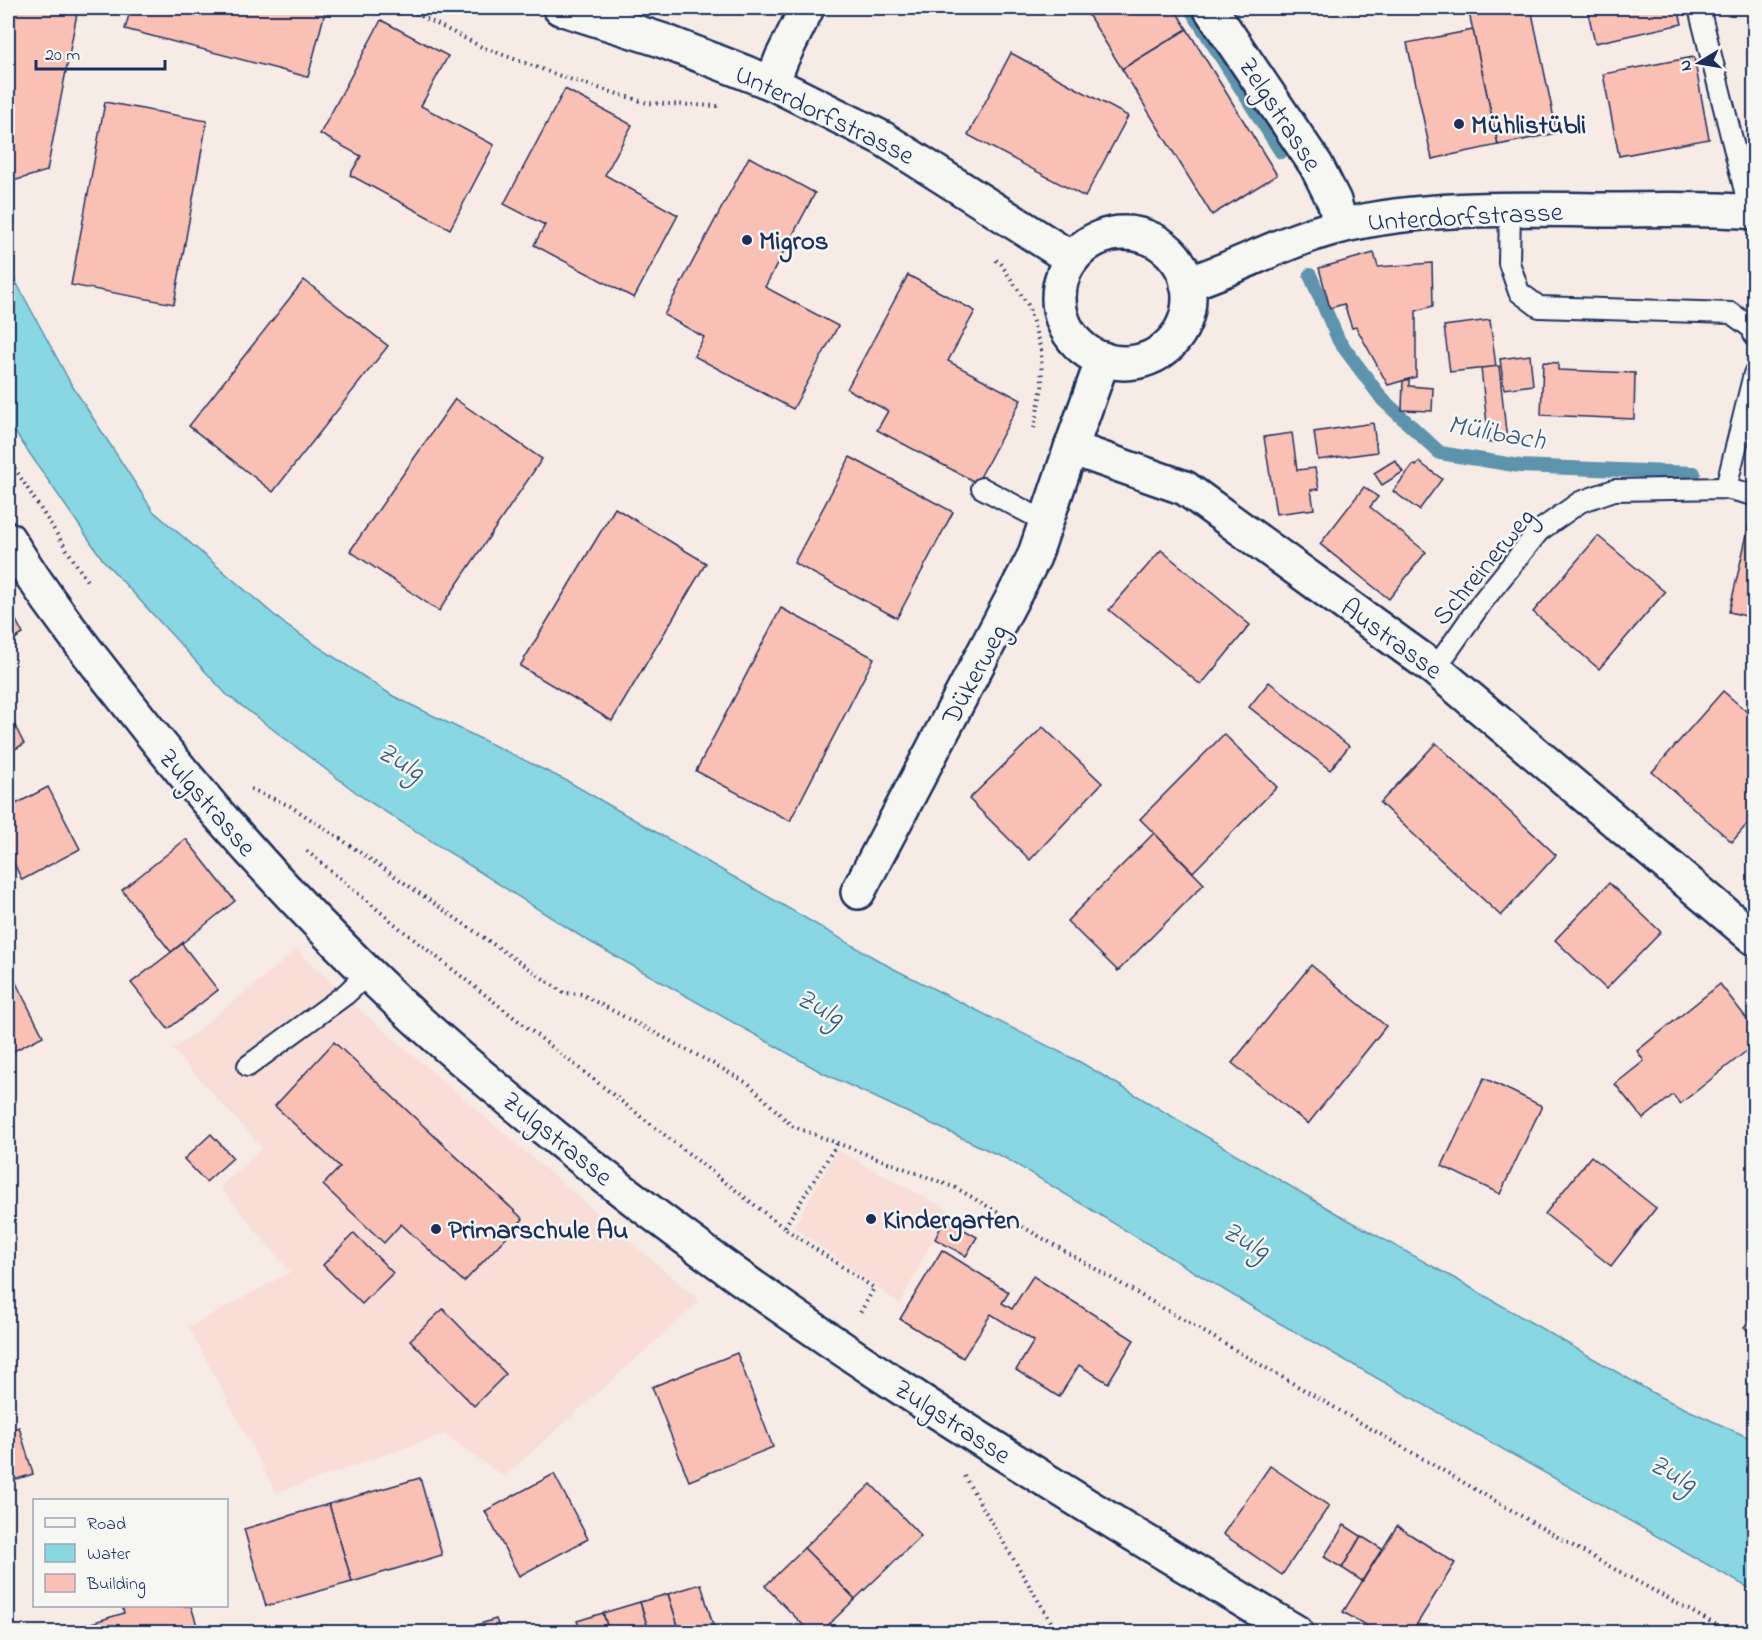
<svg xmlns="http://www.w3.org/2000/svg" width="1762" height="1640" font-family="'Indie Flower',sans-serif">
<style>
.built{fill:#f8ded7}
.water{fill:#88d8e3;stroke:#5c94ae;stroke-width:1.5}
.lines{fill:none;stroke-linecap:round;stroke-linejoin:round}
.stream{stroke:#5c94ae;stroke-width:14}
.building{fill:#fac0b4;stroke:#1b2f5e;stroke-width:1.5}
.lane-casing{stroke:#1b2f5e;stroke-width:24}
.street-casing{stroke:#1b2f5e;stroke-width:38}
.secondary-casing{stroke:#1b2f5e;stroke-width:38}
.path{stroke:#1b2f5e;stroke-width:4;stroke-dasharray:1.5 4.5;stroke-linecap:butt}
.lane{stroke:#f6f6f2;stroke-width:20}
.street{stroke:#f6f6f2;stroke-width:33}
.secondary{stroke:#f6f6f2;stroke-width:33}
.poi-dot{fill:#1b2f5e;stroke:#f6f6f2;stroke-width:2}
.labels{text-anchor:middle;stroke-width:5;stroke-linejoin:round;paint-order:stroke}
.street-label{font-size:27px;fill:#1b2f5e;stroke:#f6f6f2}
.poi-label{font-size:27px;font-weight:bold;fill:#1b2f5e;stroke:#f6f6f2;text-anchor:start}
.water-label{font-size:28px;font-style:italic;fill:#36597f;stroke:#f6f6f2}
</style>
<rect width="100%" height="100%" fill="#f7ebe6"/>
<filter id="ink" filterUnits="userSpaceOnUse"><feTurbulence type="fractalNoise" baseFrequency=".0167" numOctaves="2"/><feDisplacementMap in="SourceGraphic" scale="12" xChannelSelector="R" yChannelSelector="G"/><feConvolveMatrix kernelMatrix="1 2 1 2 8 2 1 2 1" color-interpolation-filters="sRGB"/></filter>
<g filter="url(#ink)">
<g class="built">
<path d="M297 950 360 1010 700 1301 504 1477 444 1434 276 1493 189 1327 290 1272 220 1187 262 1148 173 1050Z"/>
<path d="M837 1150 948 1210 900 1304 794 1227Z"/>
</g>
<path class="water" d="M8 267 71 384 153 511 287 626 393 696 569 782 890 967 1080 1062 1334 1212 1461 1282 1660 1397 1754 1440V1591L1274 1320 1007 1159 823 1073 585 939 365 799 226 694 103 560 8 422Z"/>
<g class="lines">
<g class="stream">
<path d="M1190 8 1281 152"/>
<path d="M1310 275 1339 341 1383 400 1440 453 1520 466 1694 473"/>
</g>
</g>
<g class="building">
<path d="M8 8H78L47 171 13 181 8 166Z"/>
<path d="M131 8H326L308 77 125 29Z"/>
<path d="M1084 8H1174L1187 29 1122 69Z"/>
<path d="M1468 8H1531L1557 133 1498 145Z"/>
<path d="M1587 8H1678L1682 24 1595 43Z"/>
<path d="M381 20 448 56 421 106 494 145 450 229 350 175 361 156 320 134Z"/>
<path d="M1187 29 1277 175 1212 215 1122 69Z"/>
<path d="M1473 30 1498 145 1432 159 1407 43Z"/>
<path d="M1011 53 1128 116 1085 197 968 135Z"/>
<path d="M1694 57 1709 139 1619 156 1603 74Z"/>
<path d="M565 89 632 125 605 175 678 215 634 298 534 245 545 225 504 204Z"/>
<path d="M105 102 207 121 174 304 71 285Z"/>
<path d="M749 157 815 193 765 287 838 326 793 409 694 356 704 337 664 315Z"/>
<path d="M1374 253 1378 267 1432 263 1433 306 1416 311V377L1388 385 1356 327 1352 328 1344 304 1330 308 1319 268Z"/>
<path d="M908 275 975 311 948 361 1021 400 977 483 877 430 888 411 847 389Z"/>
<path d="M304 280 388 346 273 492 189 426Z"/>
<path d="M1490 320 1496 367 1450 372 1444 326Z"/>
<path d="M1530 355 1533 385 1504 389 1500 359Z"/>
<path d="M1543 362 1558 363V370L1635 373 1634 419 1541 415Z"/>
<path d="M1499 366 1507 441 1489 443 1481 368Z"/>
<path d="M1409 379V386L1433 388 1432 411 1402 410 1403 381Z"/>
<path d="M455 399 542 459 439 611 350 551Z"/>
<path d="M1373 423 1377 452 1318 460 1314 432Z"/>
<path d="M1292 433 1297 470 1315 468 1319 489 1311 490 1314 509 1276 514 1264 437Z"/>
<path d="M850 457 953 512 897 618 794 563Z"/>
<path d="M1395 460 1403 472 1382 485 1374 473Z"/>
<path d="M1419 462 1442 479 1419 510 1393 491 1414 464 1416 466Z"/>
<path d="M1364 487 1378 497 1370 507 1426 552 1389 599 1320 544Z"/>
<path d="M615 508 706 563 612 721 520 666Z"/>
<path d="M1751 517 1754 518V618L1729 612Z"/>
<path d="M1598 536 1665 592 1599 669 1533 612Z"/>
<path d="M1161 550 1250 625 1201 685 1109 610Z"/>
<path d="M8 605 23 634 8 643Z"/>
<path d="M781 608 874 658 790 821 696 771Z"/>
<path d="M1269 682 1349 746 1330 770 1249 707Z"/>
<path d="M1723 691 1754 718V816L1732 842 1652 772Z"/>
<path d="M8 712 24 744 8 753Z"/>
<path d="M1043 727 1102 783 1030 860 969 799Z"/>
<path d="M1224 734 1277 787 1193 872 1140 819Z"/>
<path d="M1436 743 1556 855 1501 916 1380 803Z"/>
<path d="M48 787 80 849 22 880 8 851V808Z"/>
<path d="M1154 833 1204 884 1118 971 1067 921Z"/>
<path d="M186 839 235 901 171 952 122 890Z"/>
<path d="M1609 883 1661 932 1606 989 1555 940Z"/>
<path d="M182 944 218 990 168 1029 131 983Z"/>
<path d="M1311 965 1386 1026 1308 1124 1232 1063Z"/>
<path d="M8 967 43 1036 8 1054Z"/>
<path d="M1720 984 1754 1028V1045L1680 1104 1673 1095 1643 1119 1615 1084 1644 1061 1637 1051Z"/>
<path d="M334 1042 523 1219 464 1282 401 1224 384 1243 323 1185 340 1167 275 1106Z"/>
<path d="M1484 1078 1542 1106 1500 1194 1442 1166Z"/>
<path d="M211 1134 233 1158 206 1182 184 1159Z"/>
<path d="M1591 1156 1656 1208 1611 1266 1545 1214Z"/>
<path d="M945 1219 977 1237 966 1256 935 1239Z"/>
<path d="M354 1233 393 1273 362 1304 323 1265Z"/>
<path d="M942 1250 1009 1292 1002 1303 1012 1309 1033 1276 1134 1340 1108 1383 1079 1365 1059 1397 1016 1370 1034 1341 991 1314 963 1358 900 1319Z"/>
<path d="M443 1309 506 1374 474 1406 410 1340Z"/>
<path d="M1754 1316V1336L1744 1327Z"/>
<path d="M737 1353 773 1447 689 1481 652 1387Z"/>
<path d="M19 1427 33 1474 8 1482V1431Z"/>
<path d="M1270 1466 1329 1506 1282 1575 1223 1534Z"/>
<path d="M554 1474 588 1539 519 1576 485 1511Z"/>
<path d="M420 1478 442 1555 352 1582 329 1504Z"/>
<path d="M871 1484 921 1536 855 1599 804 1548Z"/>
<path d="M329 1504 352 1582 266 1606 244 1529Z"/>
<path d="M1344 1525 1361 1536 1342 1568 1324 1557Z"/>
<path d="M1397 1526 1455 1563 1412 1632H1377L1343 1612Z"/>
<path d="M1361 1536 1382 1549 1362 1581 1342 1568Z"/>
<path d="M804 1548 855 1599 821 1632H810L765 1586Z"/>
<path d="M701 1584 715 1632H680L668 1594Z"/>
<path d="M668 1594 680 1632H649L640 1602Z"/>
<path d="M640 1602 649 1632H609L603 1613Z"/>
<path d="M122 1606H191L199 1632H62L124 1613Z"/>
<path d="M603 1613 609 1632H581L577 1621Z"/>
<path d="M496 1619 501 1632H454Z"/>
</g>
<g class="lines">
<g class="lane-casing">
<g id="lane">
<path d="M1699 8 1750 211"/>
<path d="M1510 210 1509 263 1519 292 1539 307 1731 313 1753 329 1754 335"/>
<path d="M982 488 1046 522"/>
<path d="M1726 488 1754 374"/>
<path d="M1435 669 1482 602 1539 531 1580 502 1614 490 1726 488 1754 495"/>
<path d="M248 1066 346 994 368 973"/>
</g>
</g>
<g class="street-casing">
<g id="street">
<path d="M1210 8 1316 165 1334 201 1341 226"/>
<path d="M1103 359 1071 448 1185 488 1435 669 1754 938"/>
<path d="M858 892 1034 557 1071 448"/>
</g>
</g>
<g class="secondary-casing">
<g id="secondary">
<path d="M560 8 661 40 772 83 882 138 1072 259"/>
<path d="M772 83 782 58 807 8"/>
<circle cx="1124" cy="298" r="65"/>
<path d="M1187 284C1239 267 1287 239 1341 226 1423 206 1519 209 1604 210 1654 210 1705 208 1754 212"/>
<path d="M8 539C44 597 86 651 129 705 211 811 301 911 399 1003 449 1050 502 1094 555 1137 786 1325 1041 1480 1296 1632"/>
</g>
</g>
<g class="path">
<path d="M405 8 482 47 560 76 647 103 719 106"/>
<path d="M996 260 1001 264 1028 305 1041 350 1042 387 1034 428"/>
<path d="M8 458 87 581"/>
<path d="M251 789 290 806 329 831 564 993 581 994 714 1064 749 1084 792 1126 956 1188 1580 1550 1729 1632"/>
<path d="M307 851 402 930 784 1228"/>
<path d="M837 1144 784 1228 874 1288 859 1315"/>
<path d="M964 1476 1057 1632"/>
</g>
<use href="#lane" class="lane"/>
<use href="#street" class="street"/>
<use href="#secondary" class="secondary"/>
</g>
</g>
<g class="poi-dot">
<circle cx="1459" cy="124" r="6"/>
<circle cx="747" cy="240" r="6"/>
<circle cx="871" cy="1219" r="6"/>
<circle cx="436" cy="1229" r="6"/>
</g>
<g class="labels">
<g class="street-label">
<text transform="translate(825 114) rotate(26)" y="9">Unterdorfstrasse</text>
<text transform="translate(1281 114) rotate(57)" y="9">Zelgstrasse</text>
<text transform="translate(1465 216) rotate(-3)" y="9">Unterdorfstrasse</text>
<text transform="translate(1483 566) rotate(-50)" y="9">Schreinerweg</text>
<text transform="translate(1392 638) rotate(36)" y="9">Austrasse</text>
<text transform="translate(974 674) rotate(-62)" y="9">Dükerweg</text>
<text transform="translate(208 802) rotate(49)" y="9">Zulgstrasse</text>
<text transform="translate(558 1138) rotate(39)" y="9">Zulgstrasse</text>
<text transform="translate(953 1421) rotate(33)" y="9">Zulgstrasse</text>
</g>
<g class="poi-label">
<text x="1471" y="133">Mühlistübli</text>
<text x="759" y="249">Migros</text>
<text x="883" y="1228">Kindergarten</text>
<text x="448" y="1238">Primarschule Au</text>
</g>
<g class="water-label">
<text transform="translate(1497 431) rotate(10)" y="10">Mülibach</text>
<text transform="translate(402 760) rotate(31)" y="10">Zulg</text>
<text transform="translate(821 1006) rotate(29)" y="10">Zulg</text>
<text transform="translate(1247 1239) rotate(29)" y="10">Zulg</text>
<text transform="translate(1674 1472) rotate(29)" y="10">Zulg</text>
</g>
</g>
<rect width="1762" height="1640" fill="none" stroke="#f6f6f2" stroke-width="30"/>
<rect x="15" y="15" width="1732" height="1610" fill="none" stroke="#1b2f5e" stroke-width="2" filter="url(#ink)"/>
<rect x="33" y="1499" width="195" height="108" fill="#f6f6f2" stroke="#9ea6b7" stroke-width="1.5"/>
<rect x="45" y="1518" width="30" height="9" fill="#f6f6f2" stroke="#9ea6b7" stroke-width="1.5"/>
<text x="87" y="1529" font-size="18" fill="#1b2f5e">Road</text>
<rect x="45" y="1544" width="30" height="18" fill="#88d8e3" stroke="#9ea6b7" stroke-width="1.5"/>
<text x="87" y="1559" font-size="18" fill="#1b2f5e">Water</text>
<rect x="45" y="1574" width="30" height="18" fill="#fac0b4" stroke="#9ea6b7" stroke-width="1.5"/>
<text x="87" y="1589" font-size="18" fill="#1b2f5e">Building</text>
<g transform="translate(1699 63) rotate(259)" stroke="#f6f6f2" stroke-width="4.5" paint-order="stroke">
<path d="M0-4.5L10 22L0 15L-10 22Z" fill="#1b2f5e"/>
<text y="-9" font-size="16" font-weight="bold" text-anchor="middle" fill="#1b2f5e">N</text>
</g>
<path d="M36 60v9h129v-9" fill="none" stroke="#1b2f5e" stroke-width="3"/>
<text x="45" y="60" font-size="18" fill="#1b2f5e" stroke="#f6f6f2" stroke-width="4.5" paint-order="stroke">20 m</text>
</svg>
